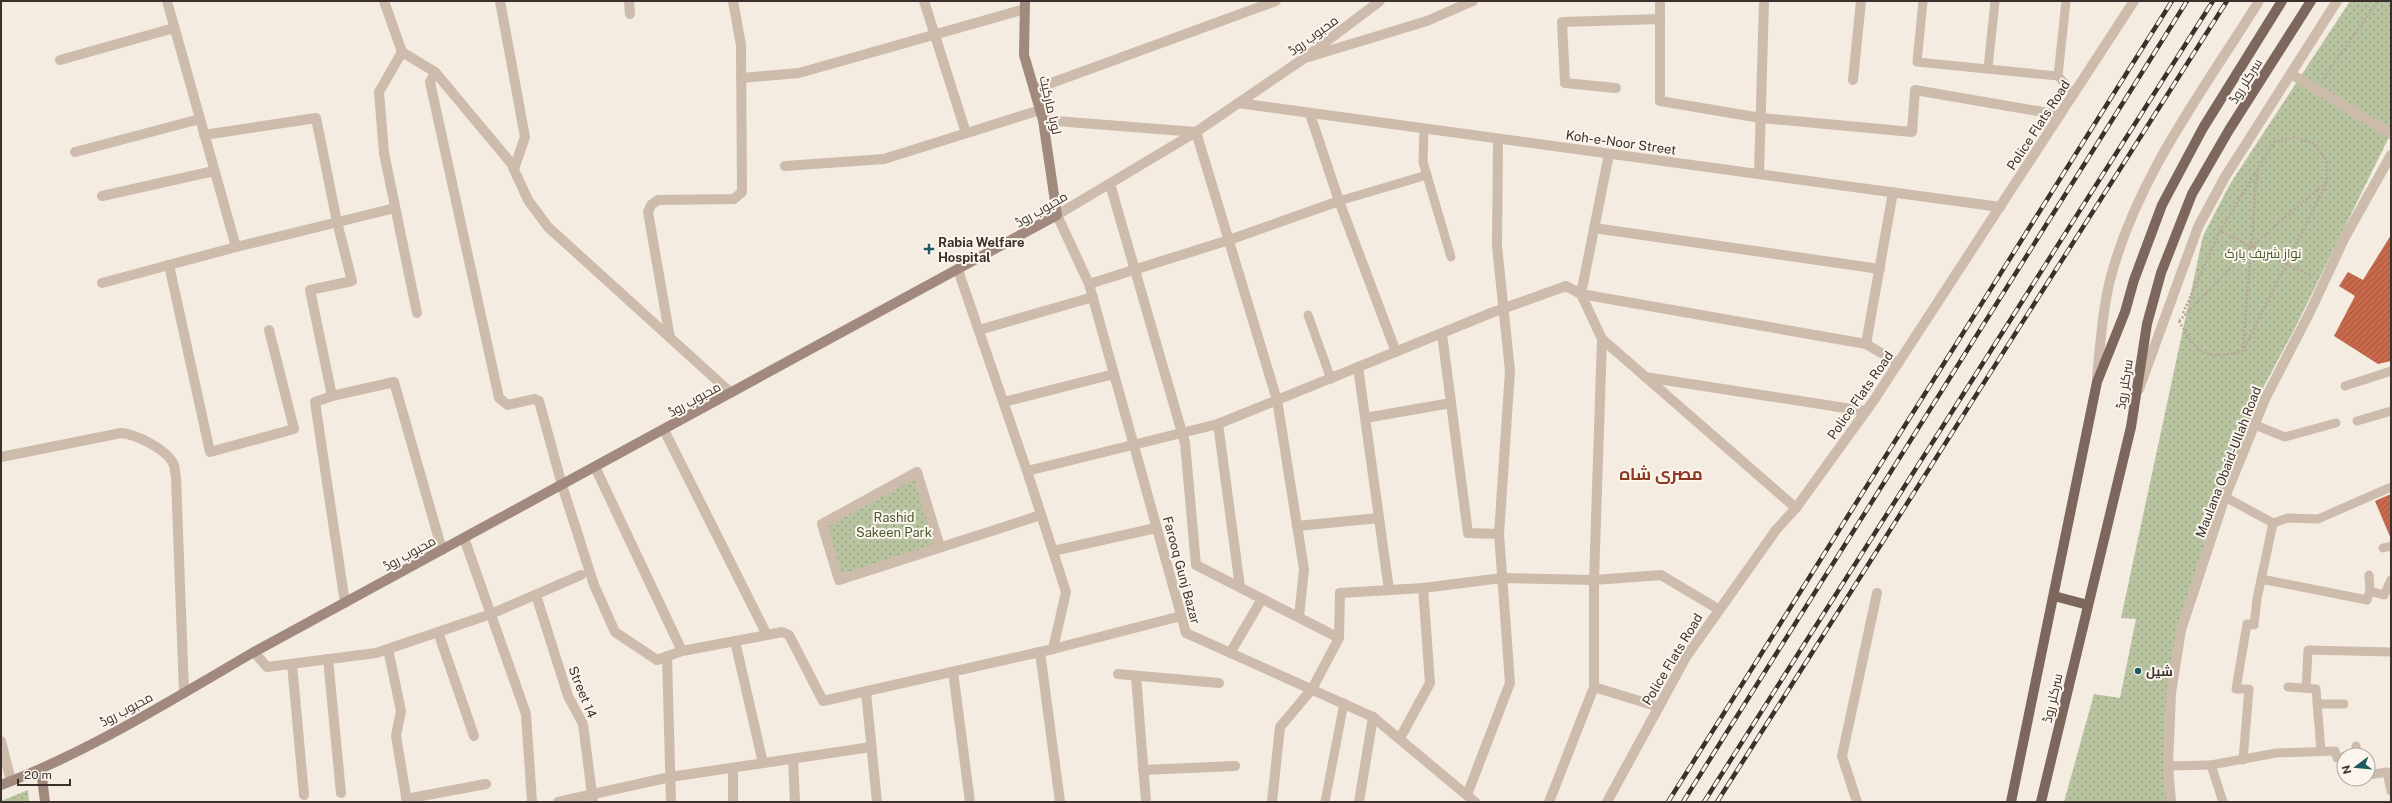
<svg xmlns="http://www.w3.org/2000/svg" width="2392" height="803" font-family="'Public Sans',Cairo,sans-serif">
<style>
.green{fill:url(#green-dots)}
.building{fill:url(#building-hatch)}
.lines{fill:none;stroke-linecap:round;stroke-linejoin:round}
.path{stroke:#b9a596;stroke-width:2.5;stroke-dasharray:2 2;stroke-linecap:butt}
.service{stroke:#cdbbac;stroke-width:9}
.minor{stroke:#cdbbac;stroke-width:10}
.tertiary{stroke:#cdbbac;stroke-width:10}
.secondary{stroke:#a18a7d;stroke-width:10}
.primary{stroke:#7d675c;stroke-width:10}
.rail-casing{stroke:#3b302b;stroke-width:4.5}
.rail{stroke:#fbf5ee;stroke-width:3;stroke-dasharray:9;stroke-linecap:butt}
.poi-dot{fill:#1f5a5e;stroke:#fbf5ee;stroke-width:1.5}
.labels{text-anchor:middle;stroke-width:4;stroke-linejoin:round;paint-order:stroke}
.street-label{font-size:13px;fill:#3b302b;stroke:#fbf5ee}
.poi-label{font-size:13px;font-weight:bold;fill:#3b302b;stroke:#fbf5ee;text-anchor:start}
.park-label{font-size:13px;fill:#4a5a2e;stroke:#fbf5ee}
.district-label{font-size:17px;font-weight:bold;fill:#8c3b22;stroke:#fbf5ee}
</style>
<defs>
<pattern id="green-dots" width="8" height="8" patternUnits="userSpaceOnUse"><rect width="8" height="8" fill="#b8c4a0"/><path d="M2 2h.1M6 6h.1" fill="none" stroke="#97a083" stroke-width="1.8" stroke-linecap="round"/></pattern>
<pattern id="building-hatch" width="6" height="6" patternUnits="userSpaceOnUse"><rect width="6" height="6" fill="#c8694b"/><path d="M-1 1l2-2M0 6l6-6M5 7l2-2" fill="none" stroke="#a4573f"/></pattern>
</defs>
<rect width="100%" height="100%" fill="#f4ebe1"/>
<g class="green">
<path d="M2350 1H2391V133L2295 328 2255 403 2226 501 2181 630 2175 667 2171 802H2064L2094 694 2120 698 2136 619 2121 618 2203 236 2230 184Z"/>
<path d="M917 472 940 547 839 580 822 524Z"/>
<path d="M28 790 29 802H1V801Z"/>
</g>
<g class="building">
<path d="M2391 235V361L2378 364 2334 336 2355 296 2339 286 2348 272 2363 280Z"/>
<path d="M2391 494V539L2375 501Z"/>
</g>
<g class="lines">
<g class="path">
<path d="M2323 79 2378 1"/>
<path d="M2183 313 2220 231 2312 276"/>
<path d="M2179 321C2197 354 2205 361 2243 351L2327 182V161L2314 144 2295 137 2274 142 2220 231"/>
<path d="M2179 321 2252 246 2325 183"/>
<path d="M2243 348 2257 172"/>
</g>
<g class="service">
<path d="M1923 1 1917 62 2058 76 2074 94"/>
<path d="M1988 68 1995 1"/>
<path d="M2058 76 2066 1"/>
<path d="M1424 128 1423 162 1451 257"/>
<path d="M1339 201 1427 175"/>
<path d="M1308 315 1331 379"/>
<path d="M2345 386 2391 371"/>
<path d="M2357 421 2391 411"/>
<path d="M2255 425 2285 437 2336 423"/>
<path d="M2225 497 2273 523 2288 518 2318 519 2391 487"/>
<path d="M2383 548 2391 546"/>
<path d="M2369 575 2370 591"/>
<path d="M2261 579 2367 600 2370 591 2384 595 2391 580"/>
<path d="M2288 687 2316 689 2321 751"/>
<path d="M2306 688 2308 650 2391 652"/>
<path d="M2317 704H2344"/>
<path d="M2354 755H2357L2356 746"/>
<path d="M2243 760 2249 689H2236L2247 624 2254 625 2257 599 2273 523"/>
<path d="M2211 765 2276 753 2335 751 2337 758 2344 757"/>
<path d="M2168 766 2211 765 2223 802"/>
<path d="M2368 775 2387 772 2391 791"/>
<path d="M1325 802 1344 703"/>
</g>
<g class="minor">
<path d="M167 1 236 247"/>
<path d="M384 1 402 52 435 72 511 163 528 200 548 227 731 393"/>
<path d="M500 1 525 137 514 169"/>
<path d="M629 1 630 14"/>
<path d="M924 1 966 133"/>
<path d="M1660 1V101L1761 118 1912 132 1915 90 2060 115"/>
<path d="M402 52 379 92 384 153 417 313"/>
<path d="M1305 58 1427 21 1473 1"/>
<path d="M60 60 174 28"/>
<path d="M435 72 430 82 499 398 508 405 534 399 539 401 562 485 594 585 615 632 657 660 682 651"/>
<path d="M2291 74 2391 134"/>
<path d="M741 78 799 73 1025 9"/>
<path d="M1853 80 1861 1"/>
<path d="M1616 88 1565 83 1562 22 1660 19"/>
<path d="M1035 89 1276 1"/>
<path d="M1238 103 2000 207"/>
<path d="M1310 114 1339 201 1396 352"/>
<path d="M1043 120 1196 132 1277 400 1304 569 1299 617"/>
<path d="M204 135 316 118 337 222 352 281 310 290 332 396 315 402 345 603"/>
<path d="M75 152 200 119"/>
<path d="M785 166 884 159 1040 110"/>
<path d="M1759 174 1764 1"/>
<path d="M1110 184 1185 443 1196 565 1339 638"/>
<path d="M102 196 214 171"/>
<path d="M1057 215 1089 284 1186 633 1373 717 1475 802"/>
<path d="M1594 228 1880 269"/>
<path d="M169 265 210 452 294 429 269 330"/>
<path d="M958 270 1027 471 1066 592 1053 649"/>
<path d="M102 283 236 247 395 208"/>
<path d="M1089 284 1229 240 1339 201"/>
<path d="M979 330 1093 297"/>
<path d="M1442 334 1468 533 1499 534 1510 371 1497 246 1498 139"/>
<path d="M670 338 648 212 651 205 658 200 734 199 742 192 741 45 733 1"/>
<path d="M1602 339 1796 508"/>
<path d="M1866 344 1893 192"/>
<path d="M1358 367 1389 590"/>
<path d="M1645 377 1865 411"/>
<path d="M2097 378C2100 347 2102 315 2109 284 2135 179 2203 91 2259 1"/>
<path d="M2139 389 2198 227 2225 177 2337 1"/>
<path d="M332 396 394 382 442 550"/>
<path d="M1004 402 1114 374"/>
<path d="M1365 418 1451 403"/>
<path d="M1218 424 1240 587"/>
<path d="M664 430 767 635 782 632 789 635 823 701 1053 649 1181 616"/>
<path d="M1 457 121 433C136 434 168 450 174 465 175 469 175 474 176 478L184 693"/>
<path d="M595 467 682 651 767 635"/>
<path d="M1027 471 1218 424 1491 313 1566 286 1581 294 1866 344 1898 363"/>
<path d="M1297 526 1379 518"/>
<path d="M464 538 526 714 532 802"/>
<path d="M940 547 917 472 822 524 839 580 1041 515"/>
<path d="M1053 551 1156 528"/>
<path d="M536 595 568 696 583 724 593 802"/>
<path d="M438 632 474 736"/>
<path d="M735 641 763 763"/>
<path d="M388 649 401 711 396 736 407 802"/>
<path d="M254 652 267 667 376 653 491 614 581 575"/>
<path d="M1040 652 1060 802"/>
<path d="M1230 653 1262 599"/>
<path d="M667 656 671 802"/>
<path d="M328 659 341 793"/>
<path d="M292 664 304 795"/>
<path d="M953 672 970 802"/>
<path d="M1118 674 1219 683"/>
<path d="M1136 676 1146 802"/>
<path d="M1594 687 1659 707"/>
<path d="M866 692 877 802"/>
<path d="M1400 738 1430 683 1423 588"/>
<path d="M793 759 795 802"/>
<path d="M1143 770 1235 766"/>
<path d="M1467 795 1510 683 1499 534"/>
<path d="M406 799 486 784"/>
<path d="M558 802 670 777 871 747"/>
<path d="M733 802V768"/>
<path d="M1272 802 1280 727 1312 689 1339 638 1340 593 1423 588 1502 578 1594 580 1661 575 1718 609"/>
<path d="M1359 802 1373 717"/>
<path d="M1549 802 1594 687V580L1602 339 1581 294 1609 154"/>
<path d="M1857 802 1842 756 1877 593"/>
<path d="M2171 802 2168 766 2171 693 2181 630 2225 497 2265 399 2310 312 2345 237 2391 155"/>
</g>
<g class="tertiary">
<path d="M1057 215 1196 132 1303 59 1380 1"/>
<path d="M1 741 11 781"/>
<path d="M1607 802 1686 657 1776 530 1796 508 1874 400 2134 1"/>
</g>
<g class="secondary">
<path d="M41 770 45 802"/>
<path d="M1 785C89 752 173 699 254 652L1057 215 1043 120 1024 55 1025 1"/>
</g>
<g class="primary">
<path d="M2054 596 2088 605"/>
<path d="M2011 802 2097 382 2125 312 2134 280 2162 205 2203 128 2282 1"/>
<path d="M2041 802 2131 427 2147 324 2161 273 2192 194 2229 130 2311 1"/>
</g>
<g class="rail-casing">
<g id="rail">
<path d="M1668 802 2172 1"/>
<path d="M1683 802 2187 1"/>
<path d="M1704 802 2213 1"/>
<path d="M1717 802 2227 1"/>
</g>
</g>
<use href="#rail" class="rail"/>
</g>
<g class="poi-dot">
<path d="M927 243h4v4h4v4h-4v4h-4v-4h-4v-4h4z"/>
<circle cx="2138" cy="671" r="4"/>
</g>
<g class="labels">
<g class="street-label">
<text transform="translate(1313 35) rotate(-36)" y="5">محبوب روڈ</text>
<text transform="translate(2245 81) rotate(-58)" y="5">سرکلر روڈ</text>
<text transform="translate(1051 105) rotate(77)" y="5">لوہا مارکیٹ</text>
<text transform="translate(2038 125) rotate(-57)" y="5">Police Flats Road</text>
<text transform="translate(1621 142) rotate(8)" y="5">Koh-e-Noor Street</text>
<text transform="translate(1041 209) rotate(-30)" y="5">محبوب روڈ</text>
<text transform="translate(2124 384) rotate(-81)" y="5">سرکلر روڈ</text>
<text transform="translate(1860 395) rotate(-55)" y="5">Police Flats Road</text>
<text transform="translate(694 399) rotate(-29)" y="5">محبوب روڈ</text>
<text transform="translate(2228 462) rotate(-69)" y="5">Maulana Obaid-Ullah Road</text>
<text transform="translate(409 553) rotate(-29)" y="5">محبوب روڈ</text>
<text transform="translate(1182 570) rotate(75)" y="5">Farooq Gunj Bazar</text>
<text transform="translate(1672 659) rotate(-59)" y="5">Police Flats Road</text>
<text transform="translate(583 692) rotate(68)" y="5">Street 14</text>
<text transform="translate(2052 698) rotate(-77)" y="5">سرکلر روڈ</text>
<text transform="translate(126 709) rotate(-28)" y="5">محبوب روڈ</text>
</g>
<g class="poi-label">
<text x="938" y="247">Rabia Welfare<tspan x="938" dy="15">Hospital</tspan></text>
<text x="2146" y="676">شیل</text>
</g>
<g class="park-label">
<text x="2263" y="258">نواز شریف پارک</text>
<text x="894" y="522">Rashid<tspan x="894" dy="15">Sakeen Park</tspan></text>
</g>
<g class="district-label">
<text x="1661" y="480">مصری شاہ</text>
</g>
</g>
<rect width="2392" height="803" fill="none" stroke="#3b302b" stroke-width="4"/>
<g transform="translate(2356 767) rotate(254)"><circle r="19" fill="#fbf5ee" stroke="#aea6a0"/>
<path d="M0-3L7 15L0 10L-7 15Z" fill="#1f5a5e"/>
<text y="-6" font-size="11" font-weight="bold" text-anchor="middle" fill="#3b302b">N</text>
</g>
<path d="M18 779v6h52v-6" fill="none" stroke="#3b302b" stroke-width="2"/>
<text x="24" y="779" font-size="12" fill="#3b302b" stroke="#fbf5ee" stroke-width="3" paint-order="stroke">20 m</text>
</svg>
